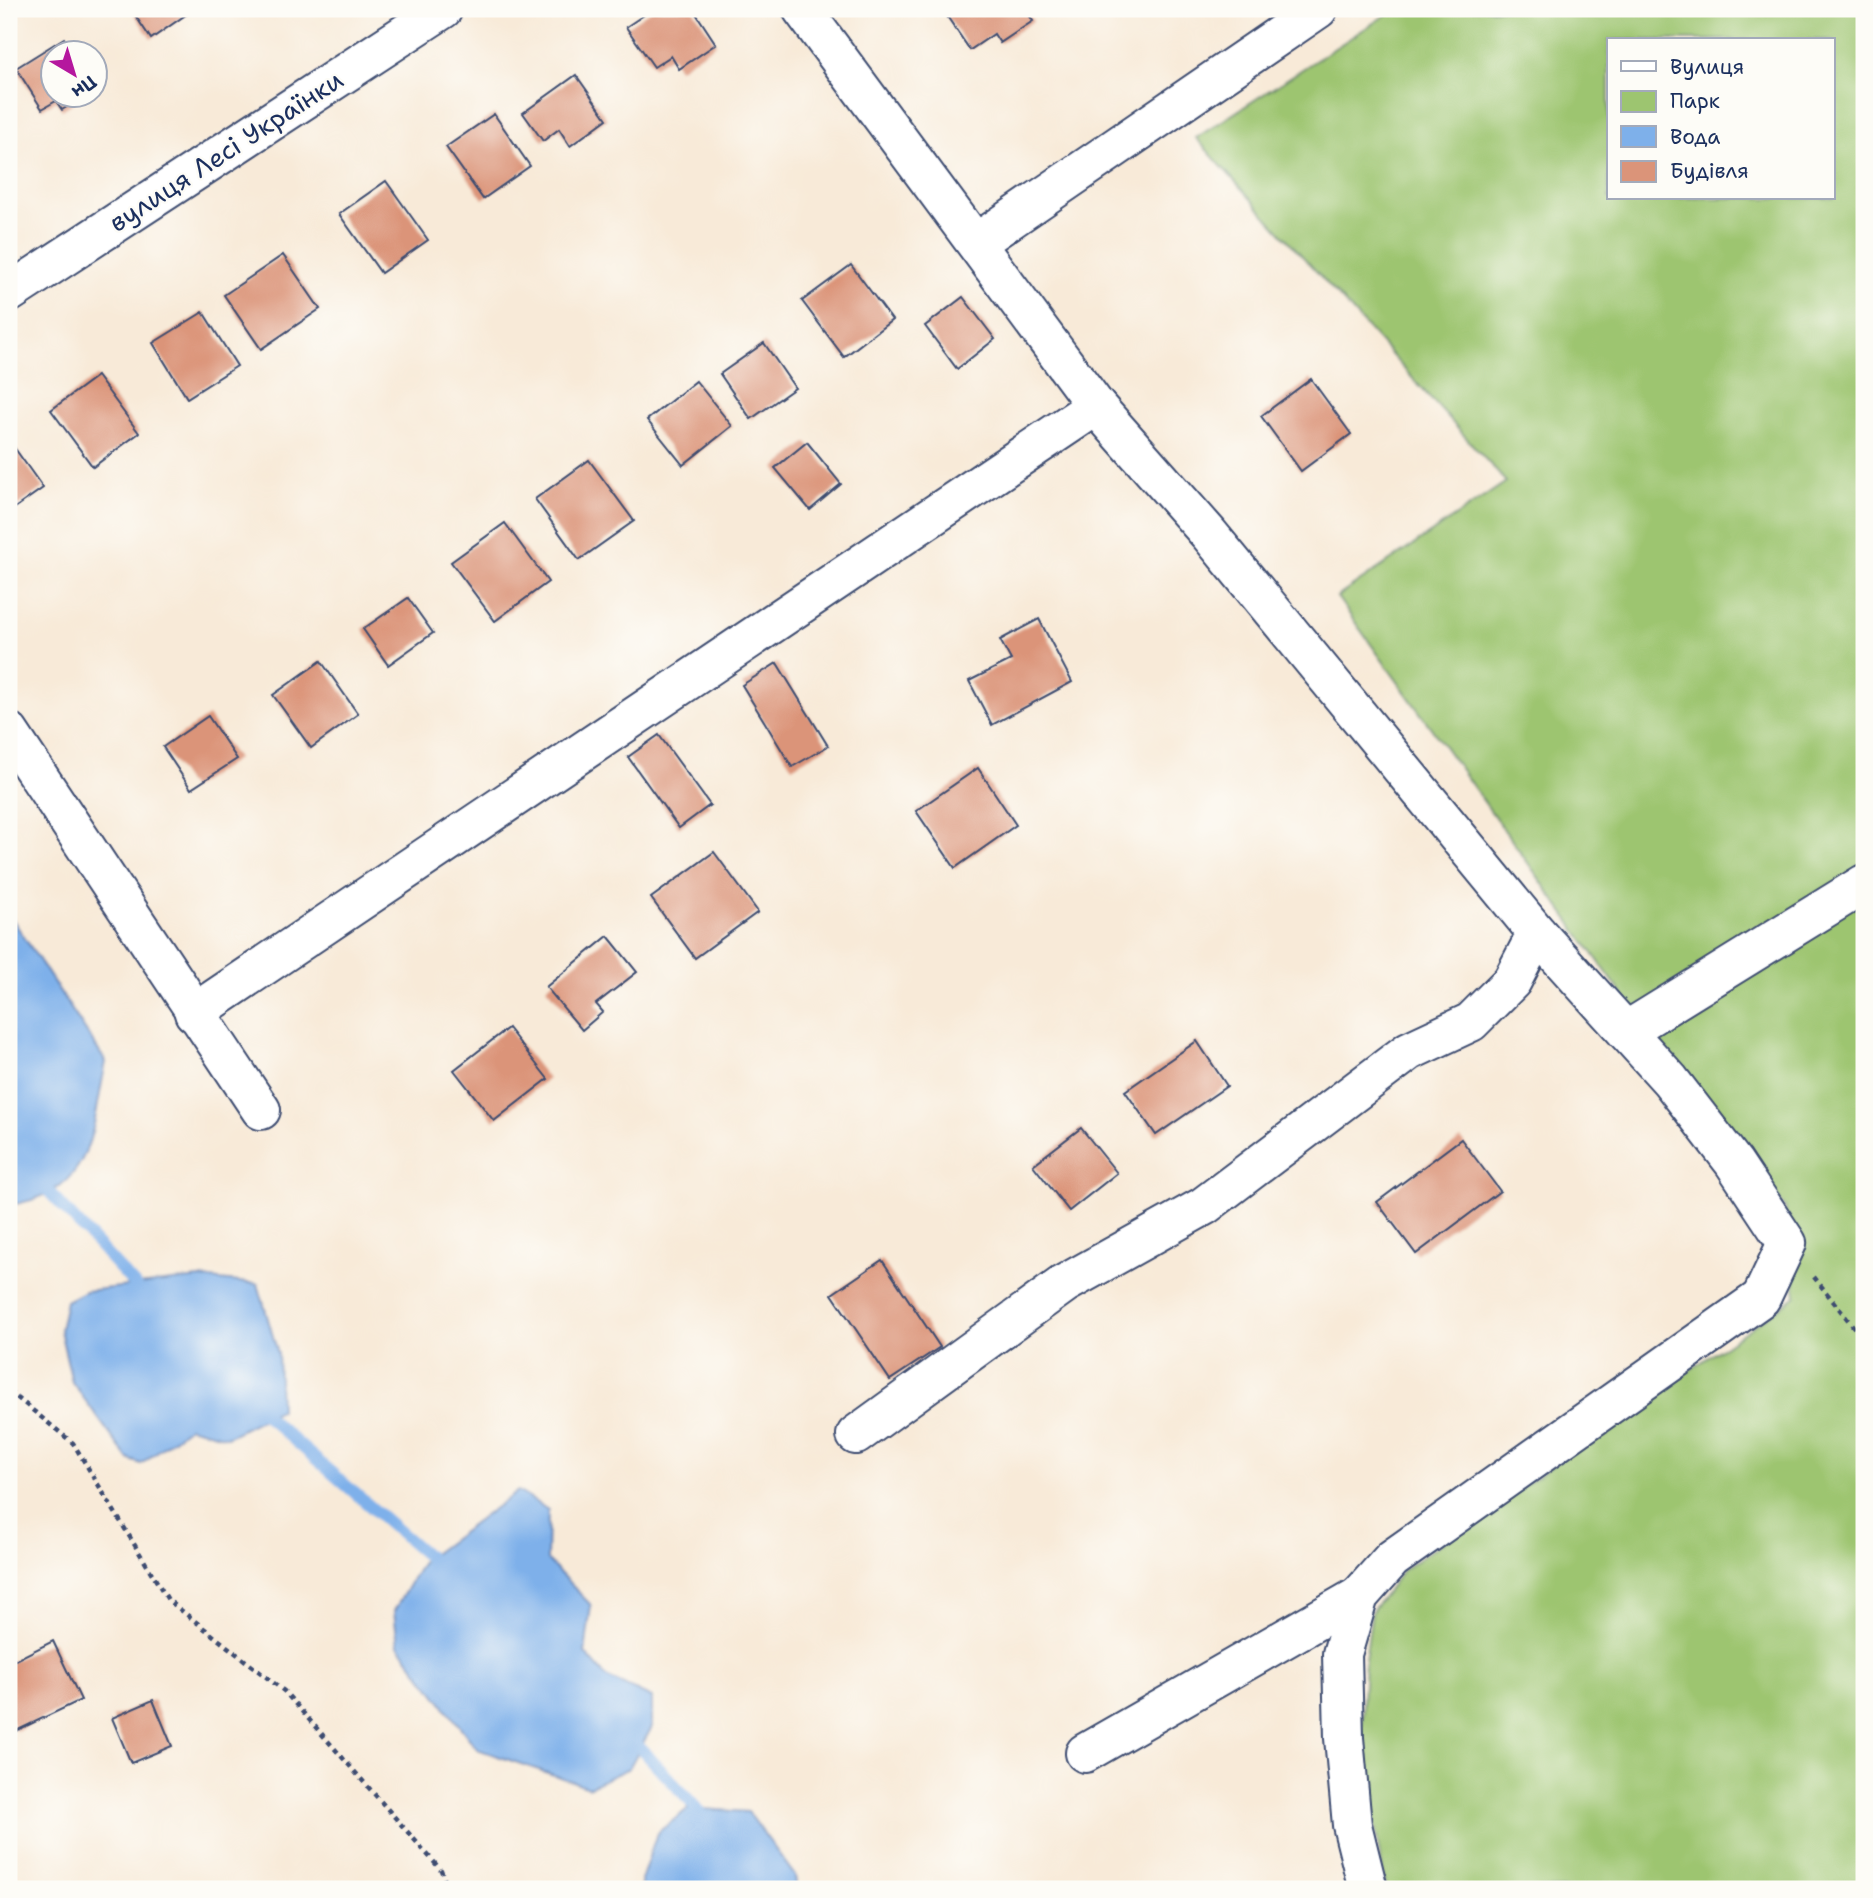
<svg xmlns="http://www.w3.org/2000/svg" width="1873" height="1898" font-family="'Shantell Sans',sans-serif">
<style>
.green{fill:#9dc570;stroke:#5c7a67;stroke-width:2;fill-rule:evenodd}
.water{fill:#7eb0ea;stroke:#4c70a4;stroke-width:2}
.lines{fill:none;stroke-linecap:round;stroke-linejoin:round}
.stream{stroke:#7eb0ea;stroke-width:12}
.building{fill:#db9479}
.minor-casing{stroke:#3c4b70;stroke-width:42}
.tertiary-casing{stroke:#3c4b70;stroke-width:42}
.path{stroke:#3c4b70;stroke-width:4.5;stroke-dasharray:5 5;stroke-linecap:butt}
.minor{stroke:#fff;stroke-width:38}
.tertiary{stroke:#fff;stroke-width:38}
.labels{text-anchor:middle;stroke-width:5;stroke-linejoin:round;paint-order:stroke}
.street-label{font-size:26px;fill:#1b2f5e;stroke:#fdfcf7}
</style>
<rect width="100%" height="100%" fill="#fdfcf7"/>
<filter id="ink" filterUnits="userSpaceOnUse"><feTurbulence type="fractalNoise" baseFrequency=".0143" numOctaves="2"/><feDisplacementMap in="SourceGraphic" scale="14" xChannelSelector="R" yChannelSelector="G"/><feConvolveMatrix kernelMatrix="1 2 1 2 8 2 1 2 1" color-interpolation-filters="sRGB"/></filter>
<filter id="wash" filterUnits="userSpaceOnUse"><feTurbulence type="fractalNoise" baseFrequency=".00686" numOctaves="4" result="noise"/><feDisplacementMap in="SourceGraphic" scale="28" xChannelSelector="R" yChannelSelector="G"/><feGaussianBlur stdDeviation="1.57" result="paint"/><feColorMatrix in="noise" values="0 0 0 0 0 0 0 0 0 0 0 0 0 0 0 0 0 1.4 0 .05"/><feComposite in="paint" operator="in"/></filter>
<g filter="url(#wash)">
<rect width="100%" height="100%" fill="#f8ead8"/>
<path class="green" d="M1395 9H1864V1889H1386L1361 1749 1365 1660 1372 1611 1403 1570 1796 1296 1785 1207 1650 1033 1337 597 1506 482 1196 138ZM1609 40H1833V198H1609Z"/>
<g class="water">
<path d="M9 914 106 1062C91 1131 95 1193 9 1205Z"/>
<path d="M199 1278 258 1284 278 1354 280 1410 227 1437 189 1427 141 1464 128 1459 72 1382 60 1330 66 1301 85 1291Z"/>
<path d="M518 1491 548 1510 547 1560 591 1605 585 1653 606 1677 652 1698V1727L629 1768 589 1787 477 1749 398 1645 394 1611 422 1562Z"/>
<path d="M689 1808 748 1812 795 1876 797 1889H642L641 1880 657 1833Z"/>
</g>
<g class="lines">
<g class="stream">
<path d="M40 1182 144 1295"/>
<path d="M256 1407 440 1567"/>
<path d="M631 1738 707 1819"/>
</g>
</g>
<g id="blocks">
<g class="building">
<path d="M131 9H194L151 39Z"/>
<path d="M653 9H693L716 44 679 69 671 56 654 67 626 27Z"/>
<path d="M942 9H1025L1033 21 1000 43 994 34 970 50Z"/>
<path d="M64 38 74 52H52V94H87L62 110 56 101 42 109 16 68Z"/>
<path d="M576 75 607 119 570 146 559 129 543 141 523 113Z"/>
<path d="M494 114 530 166 483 199 446 147Z"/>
<path d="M386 181 428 240 381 273 339 214Z"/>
<path d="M283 255 320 309 261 349 224 295Z"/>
<path d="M851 265 892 320 844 357 802 301Z"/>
<path d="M963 297 995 339 957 369 925 326Z"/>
<path d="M203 312 237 366 187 398 153 343Z"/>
<path d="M764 343 795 388 751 419 720 374Z"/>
<path d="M97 376 139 433 93 467 51 410Z"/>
<path d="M1311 379 1351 434 1301 471 1261 416Z"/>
<path d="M696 381 732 426 683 465 647 420Z"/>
<path d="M807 442 841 484 810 510 775 468Z"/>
<path d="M11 443 43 488 9 512V444Z"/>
<path d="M589 460 634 521 579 560 535 499Z"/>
<path d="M505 523 548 582 495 621 451 562Z"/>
<path d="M408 598 433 633 388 665 363 629Z"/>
<path d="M1039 619 1072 682 992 725 969 681 1011 660 1000 640Z"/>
<path d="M321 661 358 714 311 748 273 695Z"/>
<path d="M777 663 828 746 792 767 742 685Z"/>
<path d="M208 716 237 759 191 789 163 747Z"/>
<path d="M659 735 710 805 679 828 628 757Z"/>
<path d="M978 768 1016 825 955 868 916 811Z"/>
<path d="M714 852 758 912 695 958 651 898Z"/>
<path d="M608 936 637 972 596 1004 603 1012 582 1030 546 987Z"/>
<path d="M508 1028 548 1079 494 1121 454 1070Z"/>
<path d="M1197 1041 1227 1086 1156 1135 1125 1091Z"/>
<path d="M1081 1128 1117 1173 1069 1211 1033 1165Z"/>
<path d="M1461 1139 1500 1191 1416 1254 1377 1202Z"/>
<path d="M882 1260 940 1347 890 1380 832 1294Z"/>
<path d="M53 1641 81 1700 16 1731 9 1717V1663Z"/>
<path d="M153 1700 172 1746 131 1763 112 1718Z"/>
</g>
</g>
</g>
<g filter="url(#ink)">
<use href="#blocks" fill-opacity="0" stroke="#3c4b70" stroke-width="2"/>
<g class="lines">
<g class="minor-casing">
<g id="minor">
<path d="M802 9 1096 406 1209 534 1537 933 1670 1080 1734 1163 1787 1243 1761 1298 1392 1559 1359 1596 1342 1654 1344 1738 1352 1825 1368 1889"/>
<path d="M976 243 1318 9"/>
<path d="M9 732 261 1110"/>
<path d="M194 1013 1096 406"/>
<path d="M1626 1031 1864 884"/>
<path d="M856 1435 1064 1284 1204 1206 1409 1051 1471 1022 1512 981 1537 933"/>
<path d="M1085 1753 1359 1596"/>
</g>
</g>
<g class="tertiary-casing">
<path id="tertiary" d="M9 293 443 9"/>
</g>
<g class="path">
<path d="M1814 1277 1864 1340"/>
<path d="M9 1391 73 1443 168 1600 284 1691 441 1870 448 1889"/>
</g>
<use href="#minor" class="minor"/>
<use href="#tertiary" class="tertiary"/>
</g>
</g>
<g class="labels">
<g class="street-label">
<text transform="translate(226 151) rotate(-33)" y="9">вулиця Лесі Українки</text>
</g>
</g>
<rect width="1873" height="1898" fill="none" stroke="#fdfcf7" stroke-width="35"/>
<rect x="1607" y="38" width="228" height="161" fill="#fdfcf7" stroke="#a3aaba" stroke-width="2"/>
<rect x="1621" y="61" width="35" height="10" fill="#ffffff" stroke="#a3aaba" stroke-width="2"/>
<text x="1670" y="74" font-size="21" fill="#1b2f5e">Вулиця</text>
<rect x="1621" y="91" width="35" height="21" fill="#9dc570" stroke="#a3aaba" stroke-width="2"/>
<text x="1670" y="108" font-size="21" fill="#1b2f5e">Парк</text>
<rect x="1621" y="126" width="35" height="21" fill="#7eb0ea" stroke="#a3aaba" stroke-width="2"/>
<text x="1670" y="144" font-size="21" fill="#1b2f5e">Вода</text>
<rect x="1621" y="161" width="35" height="21" fill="#db9479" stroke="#a3aaba" stroke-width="2"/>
<text x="1670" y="178" font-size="21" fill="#1b2f5e">Будівля</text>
<g transform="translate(74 74) rotate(142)"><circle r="33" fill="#fdfcf7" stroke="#a3aaba" stroke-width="2"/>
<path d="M0-5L12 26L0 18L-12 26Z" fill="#b5179e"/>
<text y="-10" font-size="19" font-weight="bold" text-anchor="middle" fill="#1b2f5e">Пн</text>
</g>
</svg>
